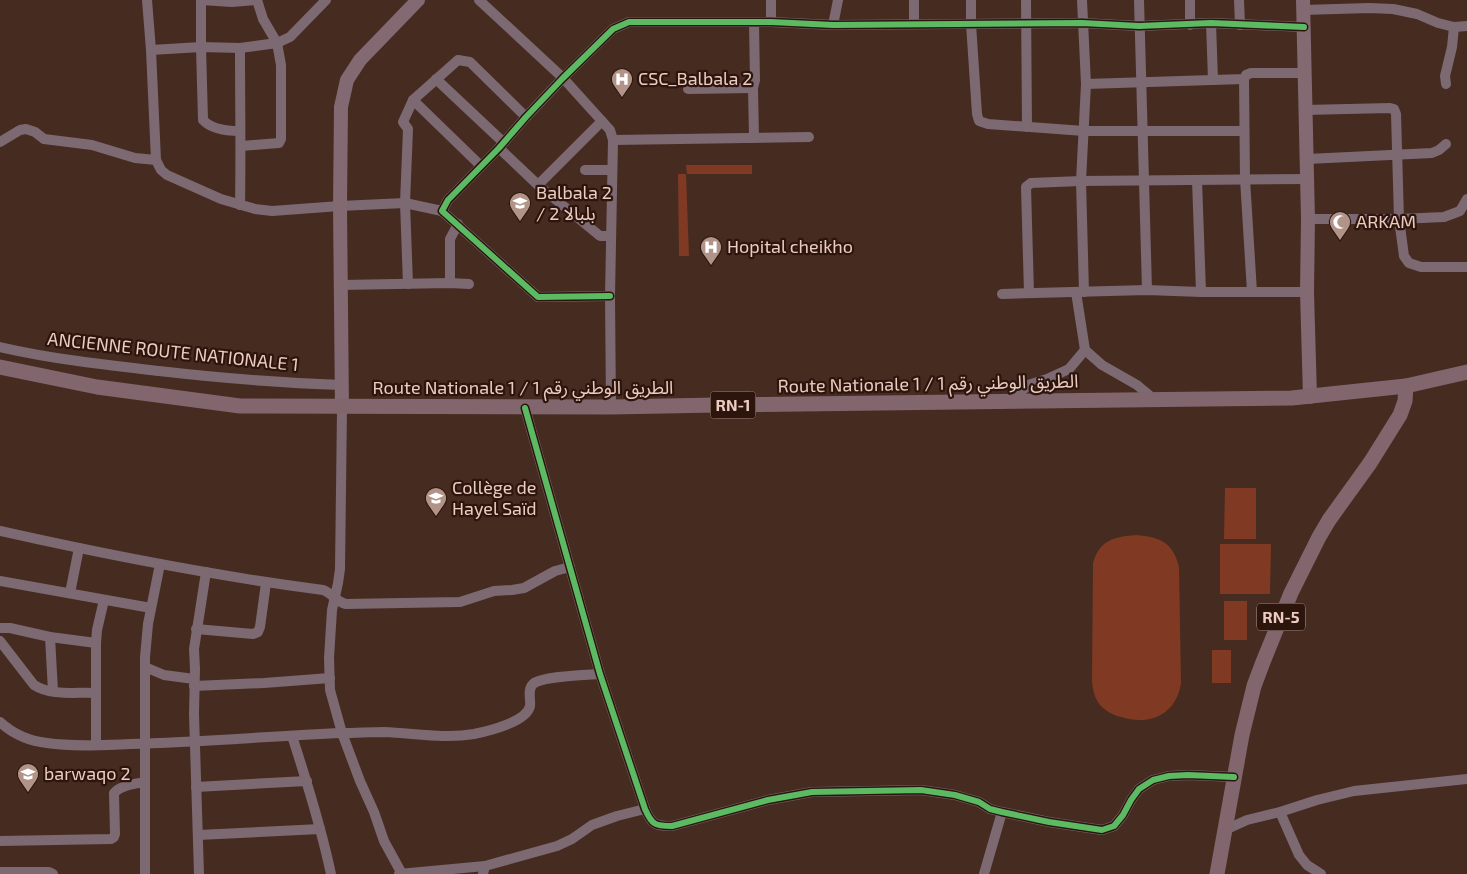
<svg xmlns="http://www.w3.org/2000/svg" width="1467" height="874" font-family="'Exo 2','Noto Sans Arabic',sans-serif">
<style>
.green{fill:#803a23}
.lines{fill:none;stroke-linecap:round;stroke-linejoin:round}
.street{stroke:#7c6972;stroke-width:10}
.secondary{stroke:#826972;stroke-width:14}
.primary{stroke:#81666e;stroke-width:15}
.cycleway-casing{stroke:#2b150d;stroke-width:9}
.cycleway{stroke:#5cba63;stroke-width:6}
.labels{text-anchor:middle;stroke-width:4.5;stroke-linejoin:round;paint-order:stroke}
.shield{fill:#2b150d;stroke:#b2948a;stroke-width:1}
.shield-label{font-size:16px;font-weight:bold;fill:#eccbc0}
.poi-label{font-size:18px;fill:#eccbc0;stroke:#2b150d;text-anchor:start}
.street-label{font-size:18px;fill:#eccbc0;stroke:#2b150d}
</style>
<rect width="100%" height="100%" fill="#462b21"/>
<g class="green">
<path d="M686 165H752V174H687Z"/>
<path d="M678 174H686L689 256H679Z"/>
<path d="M1225 488H1256V539H1224Z"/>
<path d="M1136 535C1160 537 1173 542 1179 567L1181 683C1176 715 1150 726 1121 717 1113 715 1106 711 1101 706 1094 698 1093 690 1092 681L1093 563C1100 540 1113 537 1136 535Z"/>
<path d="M1220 544H1271L1270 594H1220Z"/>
<rect x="1224" y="601" width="23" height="39"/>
<rect x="1212" y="650" width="19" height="33"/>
</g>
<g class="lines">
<g class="street">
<path d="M147 0 151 50 156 160 161 170 167 175 221 199 255 209 272 211 340 206 405 203 442 211"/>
<path d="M201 0V47L203 120C211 129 228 131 240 131"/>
<path d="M201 0 232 2 256 0"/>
<path d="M479 0 563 78 610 130 613 140 610 296 611 407"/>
<path d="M771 0V22"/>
<path d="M971 0V24L977 114 979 121 988 124 1084 131H1244"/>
<path d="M1026 0 1027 127"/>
<path d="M1082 0 1086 84 1081 181 1084 292"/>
<path d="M1139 0 1147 290"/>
<path d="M1239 0 1240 25"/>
<path d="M1303 10 1369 8 1393 9 1417 14 1438 23 1454 27 1467 26"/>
<path d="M1211 23 1213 80"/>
<path d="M914 24V0"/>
<path d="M833 25 838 0"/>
<path d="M1190 25V0"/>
<path d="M151 50 201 47 240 48 277 43 290 37 326 0"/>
<path d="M436 79 503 142"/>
<path d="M1244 79 1245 179 1252 292"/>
<path d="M1086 84 1244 79 1246 75 1251 73H1305"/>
<path d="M1446 84 1445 76 1452 47 1454 27"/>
<path d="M688 89 753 88"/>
<path d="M413 100 481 166"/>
<path d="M1305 110 1390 108 1394 109 1396 114 1399 219 1404 256 1409 263 1421 267H1467"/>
<path d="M754 138 753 88 755 80 754 23"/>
<path d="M613 140 809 137"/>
<path d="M0 142 20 130 26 129 35 132 44 139 92 145 135 158 156 160"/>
<path d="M241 146 279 143 281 139V65L277 43 263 19 257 0"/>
<path d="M499 148 538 185 600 236H611"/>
<path d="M1307 159 1432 153 1439 150 1446 144"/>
<path d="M585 170H612"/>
<path d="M1197 180 1201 292"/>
<path d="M538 185 602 121"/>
<path d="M240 205C241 153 240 100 240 48"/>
<path d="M1308 219H1399L1444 217 1460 211 1467 199"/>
<path d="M450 283V239L458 224"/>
<path d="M408 284 405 203 408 129 403 122 413 100 458 60 470 62 526 117"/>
<path d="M341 285 450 283 469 284"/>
<path d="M1076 292 1085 350 1102 365 1137 385 1155 400"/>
<path d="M1029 293 1026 187 1031 183 1081 181 1307 179"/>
<path d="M1002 294 1147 290 1201 292H1307"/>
<path d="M610 296 538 297 442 211 448 200 499 148 526 117 563 78 613 29 629 22H771L833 25 1082 23 1139 26 1211 23 1304 27"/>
<path d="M0 347C52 359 106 365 159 371 220 378 281 383 342 385"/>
<path d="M1011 401 1028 385 1047 379 1069 369 1085 350"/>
<path d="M525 408 600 674 645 809C652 825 655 826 672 826L768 800 812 792 921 790 955 795 979 802 990 809 1002 812 1049 822 1102 830 1114 826 1123 815 1131 800 1139 789 1153 780 1169 776 1188 775 1234 777"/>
<path d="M342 409 340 569 338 583 332 610 329 658 330 690 342 733 360 781 374 812 384 841 402 874"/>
<path d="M0 531C107 555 214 576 323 590 332 593 336 602 346 604L460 602 494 591 512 590 524 588 555 571 570 567"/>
<path d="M0 581 151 608"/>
<path d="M70 593 79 548"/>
<path d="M0 628H10L50 637 96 643"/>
<path d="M196 629 253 634 258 632 260 627 266 583"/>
<path d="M50 637 53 691"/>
<path d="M0 641 34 685C51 696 75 692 95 693"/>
<path d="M145 667 164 675 194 679"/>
<path d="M194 686 264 683 330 678"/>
<path d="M0 722C13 734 29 741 47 743 74 747 104 745 130 744 201 742 272 736 342 733 356 733 370 732 384 732 414 733 444 739 474 734 488 731 527 722 530 706 531 699 527 690 533 684 542 676 586 675 600 674"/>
<path d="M292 736C307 782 321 827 331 874"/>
<path d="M96 745V643L97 630 104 600"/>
<path d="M196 787 307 781"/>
<path d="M1280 812 1299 855 1307 865 1321 874"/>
<path d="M1225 830 1247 820 1280 812 1317 800 1354 791 1467 779"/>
<path d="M198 835 320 829"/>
<path d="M0 841 111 839 114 837 115 834 114 793C121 785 134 784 145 782"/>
<path d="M0 872H49L53 874"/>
<path d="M145 874V657L148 624 160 564"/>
<path d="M199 874 194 714 195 669 194 649 206 572"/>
<path d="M399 874 485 866"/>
<path d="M483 874 485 866 557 846 572 839 592 825 617 816 645 809"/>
<path d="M984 874 1002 812"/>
</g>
<g class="secondary">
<path d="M1303 0 1308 219 1307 292 1310 397"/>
<path d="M342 409 340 206 341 107 347 80 360 60 418 0"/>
</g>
<g class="primary">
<path d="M0 367 97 387 240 406 611 407 717 405 1292 398 1406 386 1467 372"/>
<path d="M1217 874 1242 735 1254 686 1263 662 1291 593 1319 537 1329 520 1370 463 1400 415 1405 401 1406 386"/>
</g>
<g class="cycleway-casing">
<g id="cycleway">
<path d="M610 296 538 297 442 211 448 200 499 148 526 117 563 78 613 29 629 22H771L833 25 1082 23 1139 26 1211 23 1304 27"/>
<path d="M525 408 600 674 645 809C652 825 655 826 672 826L768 800 812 792 921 790 955 795 979 802 990 809 1002 812 1049 822 1102 830 1114 826 1123 815 1131 800 1139 789 1153 780 1169 776 1188 775 1234 777"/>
</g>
</g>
<use href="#cycleway" class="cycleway"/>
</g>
<defs>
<g id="hospital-pin" transform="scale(1.125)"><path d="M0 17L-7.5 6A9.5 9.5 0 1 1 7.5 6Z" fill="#b29388" stroke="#2b150d"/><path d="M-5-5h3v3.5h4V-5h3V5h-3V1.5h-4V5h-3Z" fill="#fff"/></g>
<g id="school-pin" transform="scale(1.125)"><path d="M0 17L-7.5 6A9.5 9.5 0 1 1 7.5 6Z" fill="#b29388" stroke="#2b150d"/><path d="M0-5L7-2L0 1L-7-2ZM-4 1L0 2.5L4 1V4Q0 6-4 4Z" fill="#fff"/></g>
<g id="mosque-pin" transform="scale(1.125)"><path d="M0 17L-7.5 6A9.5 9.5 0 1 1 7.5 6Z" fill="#b29388" stroke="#2b150d"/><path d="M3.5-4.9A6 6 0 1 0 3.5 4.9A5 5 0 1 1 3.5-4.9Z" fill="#fff"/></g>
<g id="university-pin" transform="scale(1.125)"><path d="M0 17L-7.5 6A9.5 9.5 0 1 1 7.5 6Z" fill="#b29388" stroke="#2b150d"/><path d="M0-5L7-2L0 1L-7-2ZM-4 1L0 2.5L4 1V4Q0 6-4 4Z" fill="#fff"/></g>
</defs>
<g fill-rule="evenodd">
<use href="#hospital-pin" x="622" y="79"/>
<use href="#school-pin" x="520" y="203"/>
<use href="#mosque-pin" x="1340" y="222"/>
<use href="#hospital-pin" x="711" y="247"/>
<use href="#university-pin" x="436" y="498"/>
<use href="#school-pin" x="28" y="774"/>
</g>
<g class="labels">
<g class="shield">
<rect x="710.5" y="391.5" width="45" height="27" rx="4"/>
<rect x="1257" y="603.5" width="48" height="27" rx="4"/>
</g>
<g class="shield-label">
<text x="733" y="411">RN-1</text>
<text x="1281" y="623">RN-5</text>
</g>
<g class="poi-label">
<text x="638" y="85">CSC_Balbala 2</text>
<text x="536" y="199">Balbala 2<tspan x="536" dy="21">/ بلبالا 2</tspan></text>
<text x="1356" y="228">ARKAM</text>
<text x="727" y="253">Hopital cheikho</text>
<text x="452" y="494">Collège de<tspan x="452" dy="21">Hayel Saïd</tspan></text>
<text x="44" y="780">barwaqo 2</text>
</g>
<g class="street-label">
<text transform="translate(173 352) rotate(6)" y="6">ANCIENNE ROUTE NATIONALE 1</text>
<text transform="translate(928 384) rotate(-1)" y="6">Route Nationale 1 / الطريق الوطني رقم 1</text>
<text x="523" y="394">Route Nationale 1 / الطريق الوطني رقم 1</text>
</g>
</g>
</svg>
